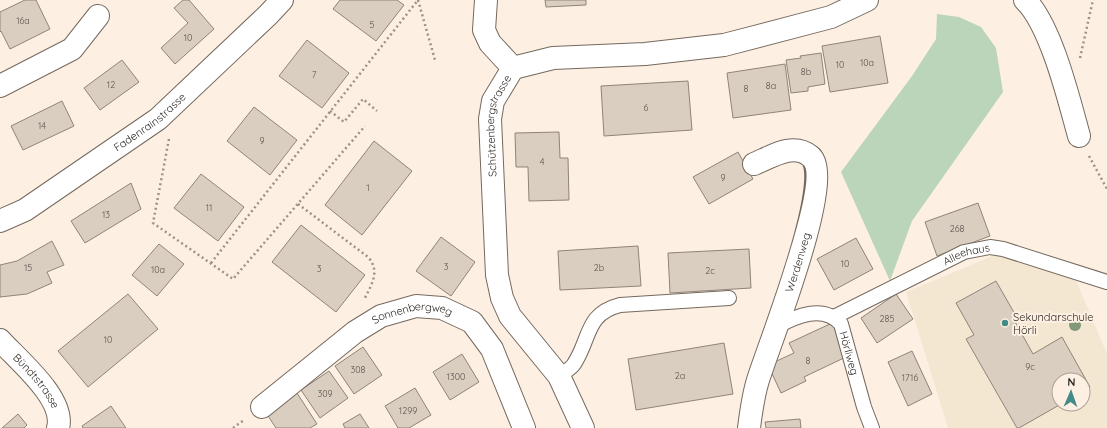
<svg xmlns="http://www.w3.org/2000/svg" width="1107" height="428" font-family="Quicksand,sans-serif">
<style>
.education{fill:#f3e7d2;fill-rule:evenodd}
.pitch{fill:#bbd5ba}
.building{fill:#dacec1;stroke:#8f8478}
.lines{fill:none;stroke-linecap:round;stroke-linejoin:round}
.service-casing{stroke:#75695e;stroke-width:16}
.minor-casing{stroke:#75695e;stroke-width:24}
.path{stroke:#9b9289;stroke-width:2.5;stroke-dasharray:2 3;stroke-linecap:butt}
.service{stroke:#fff;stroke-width:14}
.minor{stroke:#fff;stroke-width:22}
.tree{fill:#839879}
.poi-dot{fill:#438b87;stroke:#fdf0e3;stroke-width:1.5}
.labels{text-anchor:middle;stroke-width:4;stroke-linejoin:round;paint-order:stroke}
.number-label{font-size:9px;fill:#58524b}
.street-label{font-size:11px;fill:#2d2924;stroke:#fdf0e3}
.poi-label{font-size:11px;fill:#2d2924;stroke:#fdf0e3;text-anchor:start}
</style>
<rect width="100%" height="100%" fill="#fdf0e3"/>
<path class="education" d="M997 254 1076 280 1107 354V428H948L906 292ZM1059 380H1083V404H1059Z"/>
<path class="pitch" d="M937 14 959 17 981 27 996 48 1003 92 912 221 890 281 841 172 912 76 936 39Z"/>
<g class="building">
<path d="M25 0H36L50 29 10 49 1 31 0 32V12Z"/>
<path d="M183 0H189L214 29 175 64 161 48 188 23 174 8Z"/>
<path d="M340 0H397L404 5 376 41 333 9Z"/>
<path d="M545 0H586V5L546 7Z"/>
<path d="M880 36 888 83 830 92 822 46Z"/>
<path d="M307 40 349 73 322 108 279 76Z"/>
<path d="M821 53 825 84 808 87V91L791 93 786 60 801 58 800 56Z"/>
<path d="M122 60 139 82 100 110 84 88Z"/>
<path d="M785 64 791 110 733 118 727 73Z"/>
<path d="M688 81 692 130 604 136 601 86Z"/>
<path d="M62 101 74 126 23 150 11 126Z"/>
<path d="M254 107 297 140 270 175 227 141Z"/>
<path d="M559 132 560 158H568L569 200 529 201 528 167H516L515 133Z"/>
<path d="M374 141 412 171 362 235 325 205Z"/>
<path d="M738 152 753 179 709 204 693 177Z"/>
<path d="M201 174 244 207 218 241 174 208Z"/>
<path d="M131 183 141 209 85 243 71 221Z"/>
<path d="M978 203 990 236 937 256 925 222Z"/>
<path d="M301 225 365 275 336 312 272 262Z"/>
<path d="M441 237 475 262 451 296 416 271Z"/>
<path d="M856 238 873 269 834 290 817 259Z"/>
<path d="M52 241 64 265 47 272 52 283 27 294 0 297V265L17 261Z"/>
<path d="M159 244 184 264 157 296 132 275Z"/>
<path d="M638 246 641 286 560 290 558 251Z"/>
<path d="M749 249 751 288 670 293 668 253Z"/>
<path d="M996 281 1016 316 1013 318 1033 354 1062 337 1090 387 1083 392V380H1059V404H1061L1019 428H1017L966 339 974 335 956 303Z"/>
<path d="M128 294 158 329 88 387 58 351Z"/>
<path d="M896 294 913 319 877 343 861 318Z"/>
<path d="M832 323 848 356 804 377 806 381 781 393 768 365 794 353 789 343Z"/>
<path d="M724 343 733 394 636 410 628 359Z"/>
<path d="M363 347 382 375 354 394 335 366Z"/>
<path d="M912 351 932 394 908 406 888 362Z"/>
<path d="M462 354 479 382 450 400 433 372Z"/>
<path d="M329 371 348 398 320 418 301 390Z"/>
<path d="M415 388 431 415 409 428H398L385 406Z"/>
<path d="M297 393 317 424 310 428H276L266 413Z"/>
<path d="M111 406 126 428H83L82 426Z"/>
<path d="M18 414 27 425 24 428H2Z"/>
<path d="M360 414 369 428H345L343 424Z"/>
<path d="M800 419 801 428H766L765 422Z"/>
</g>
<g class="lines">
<g class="service-casing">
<g id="service">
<path id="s1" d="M834 317 964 252 990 247 1003 249 1107 282"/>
<path id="s2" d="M776 327C796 316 823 304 841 324L864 407 872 428"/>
<path d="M559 376C564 372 571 369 574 364 591 338 585 314 620 305L729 298"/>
</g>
</g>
<g class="minor-casing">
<g id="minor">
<path d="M486 0 484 30 490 43 513 68"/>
<path d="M1025 0C1051 25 1069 100 1079 136"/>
<path d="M0 86 72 49 98 16"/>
<path id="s3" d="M0 221 25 210 158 119 268 15 282 0"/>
<path id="s4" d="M0 340C18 360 66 399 58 428"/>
<path id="s5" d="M262 407 355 332 381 316 416 306 442 308 472 322 492 349 524 428"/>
<path id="s6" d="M583 428 559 376 510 316 502 298 497 275 490 119 493 101 513 68 553 58 645 54 724 45 831 17 867 0"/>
<path id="s7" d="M749 428C751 412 753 396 758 380 768 347 837 176 810 156 793 142 771 157 754 164"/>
</g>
</g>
<g class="path">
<path d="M418 0 435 60"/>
<path d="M1080 58 1093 0"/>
<path d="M330 111 344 122 363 99 377 111"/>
<path d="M169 139 153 223 233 279 365 126"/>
<path d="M1089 156 1107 189"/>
<path d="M298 204 368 257C381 272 371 285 364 300"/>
<path d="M211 263 418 0"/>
<path d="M233 428 244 420"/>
</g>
<use href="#service" class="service"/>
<use href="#minor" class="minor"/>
</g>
<circle class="tree" cx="1075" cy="325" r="6"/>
<circle class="poi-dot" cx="1005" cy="323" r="4"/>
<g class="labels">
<g class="number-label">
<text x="23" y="24">16a</text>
<text x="372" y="28">5</text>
<text x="188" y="41">10</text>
<text x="867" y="66">10a</text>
<text x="840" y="68">10</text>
<text x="806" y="75">8b</text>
<text x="314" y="78">7</text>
<text x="111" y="88">12</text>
<text x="771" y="89">8a</text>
<text x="746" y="92">8</text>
<text x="646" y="111">6</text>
<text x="42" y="129">14</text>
<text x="262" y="144">9</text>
<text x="542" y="165">4</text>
<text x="723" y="181">9</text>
<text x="368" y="191">1</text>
<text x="209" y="211">11</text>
<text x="106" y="218">13</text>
<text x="957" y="232">268</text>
<text x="845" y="267">10</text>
<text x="446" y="270">3</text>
<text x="28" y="271">15</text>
<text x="599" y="271">2b</text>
<text x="319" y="272">3</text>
<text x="158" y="273">10a</text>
<text x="710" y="274">2c</text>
<text x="887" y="322">285</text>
<text x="108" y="343">10</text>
<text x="808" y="364">8</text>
<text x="1030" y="370">9c</text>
<text x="358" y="373">308</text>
<text x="680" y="379">2a</text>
<text x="456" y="380">1300</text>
<text x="910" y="381">1716</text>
<text x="325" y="397">309</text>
<text x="408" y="414">1299</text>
</g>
<g class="street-label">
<text dy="4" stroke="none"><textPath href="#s3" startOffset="180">Fadenrainstrasse</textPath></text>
<text dy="4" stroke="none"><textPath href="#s6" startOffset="329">Schützenbergstrasse</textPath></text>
<text dy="4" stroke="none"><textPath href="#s1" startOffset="147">Alleehaus</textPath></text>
<text dy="4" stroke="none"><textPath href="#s7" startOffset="173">Werdenweg</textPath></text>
<text dy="4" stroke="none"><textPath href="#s5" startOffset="182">Sonnenbergweg</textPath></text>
<text dy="4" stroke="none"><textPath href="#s2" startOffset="101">Hörliweg</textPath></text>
<text dy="4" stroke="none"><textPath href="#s4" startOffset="55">Bündtstrasse</textPath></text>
</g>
<g class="poi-label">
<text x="1013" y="321">Sekundarschule<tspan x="1013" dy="13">Hörli</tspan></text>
</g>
</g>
<g transform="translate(1071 392) rotate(2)"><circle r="19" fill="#fdf0e3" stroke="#aaa097"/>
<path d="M0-3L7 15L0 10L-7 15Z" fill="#438b87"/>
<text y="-6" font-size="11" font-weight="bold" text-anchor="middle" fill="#2d2924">N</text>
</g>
</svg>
